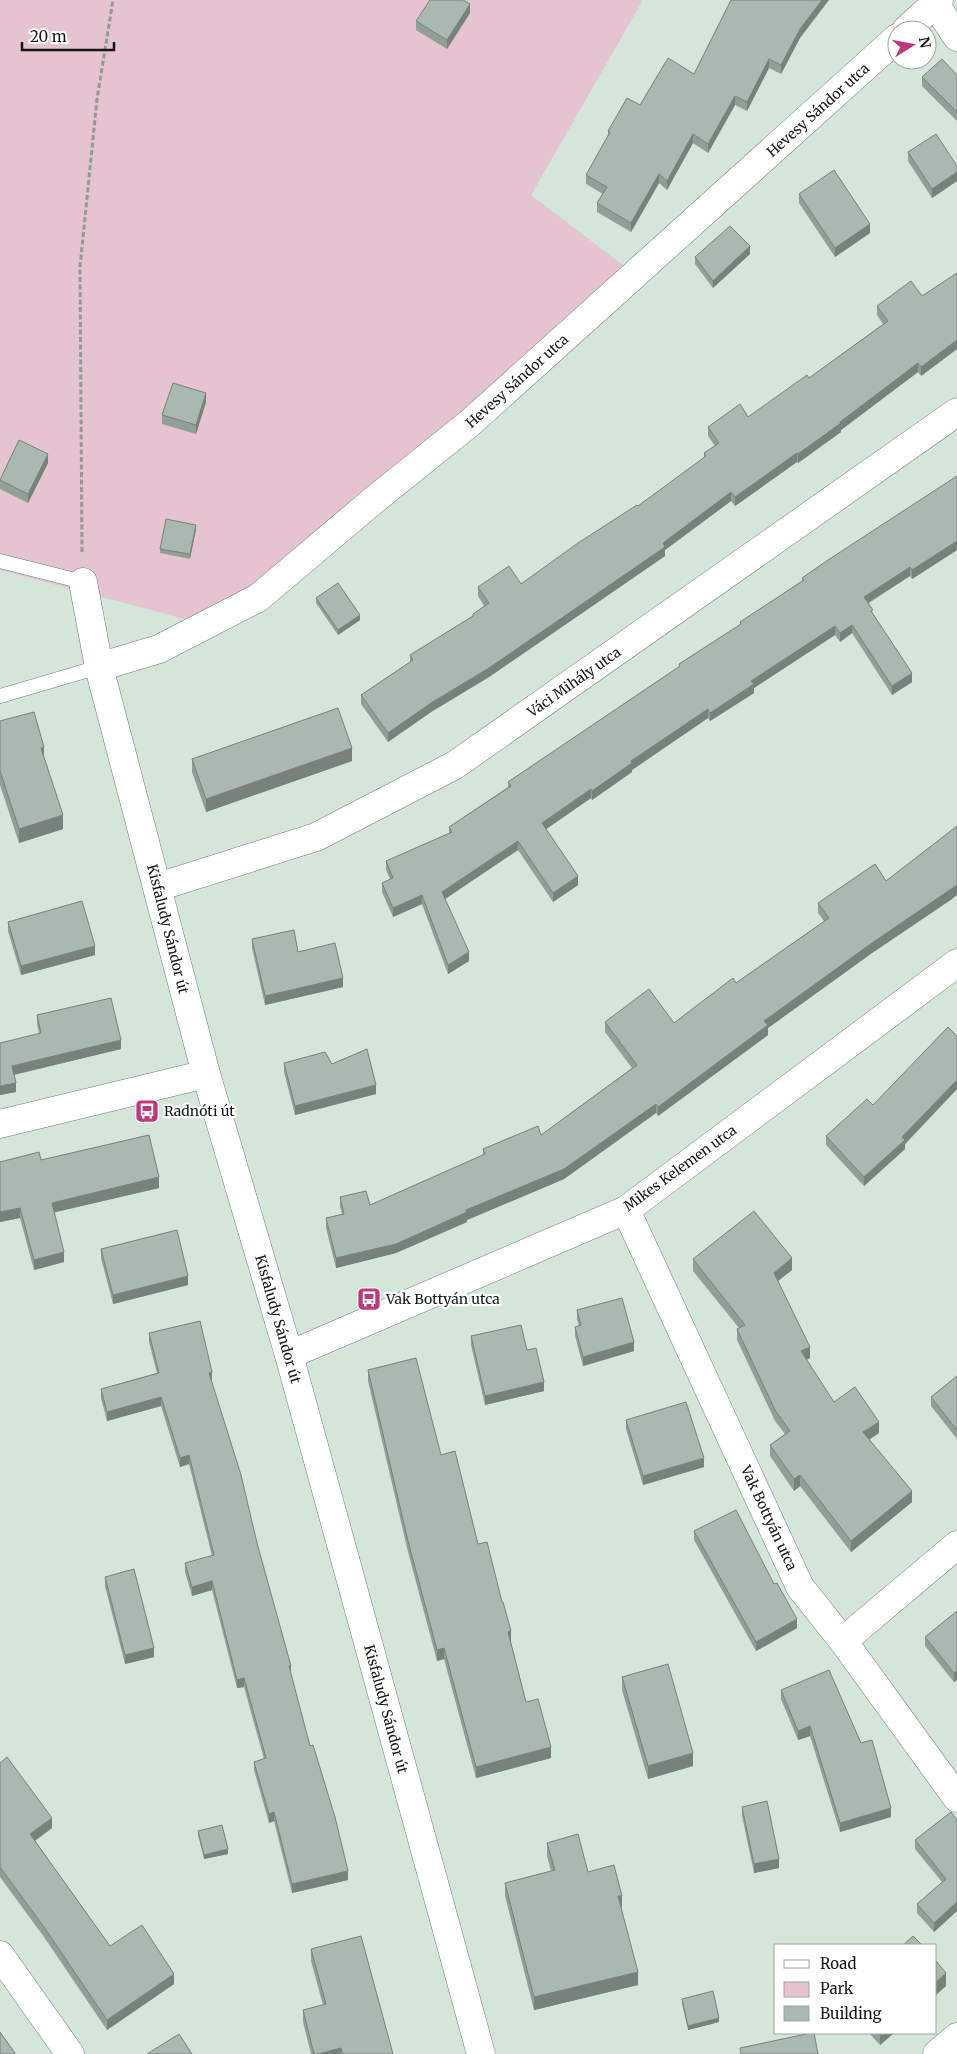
<svg xmlns="http://www.w3.org/2000/svg" width="957" height="2054" font-family="Merriweather,serif">
<style>
.green{fill:#e5c3d0}
.lines{fill:none;stroke-linecap:round;stroke-linejoin:round}
.lane-casing{stroke:#6e7d73;stroke-width:15}
.street-casing{stroke:#6e7d73;stroke-width:29}
.path{stroke:#8f9c94;stroke-width:3;stroke-dasharray:5 2.5;stroke-linecap:butt}
.lane{stroke:#fff;stroke-width:14}
.street{stroke:#fff;stroke-width:28}
.wall{fill:#919f96}
.shaded-wall{fill:#76827a}
.building{fill:#a9b9af;stroke:#76827a}
.labels{text-anchor:middle;stroke-width:4.5;stroke-linejoin:round;paint-order:stroke}
.street-label{font-size:14px;fill:#121814;stroke:#fff}
.poi-label{font-size:14px;fill:#121814;stroke:#fff;text-anchor:start}
</style>
<rect width="100%" height="100%" fill="#d4e5da"/>
<path class="green" d="M0 0H643L531 195 628 269 211 626 0 570Z"/>
<g class="lines">
<g class="lane-casing">
<g id="lane">
<path d="M0 561 83 582"/>
<path d="M0 696 99 667"/>
</g>
</g>
<g class="street-casing">
<g id="street">
<path d="M935 4 957 37"/>
<path d="M906 30 939 0"/>
<path d="M83 582 99 667 206 1074 289 1355 481 2054"/>
<path d="M99 667 159 649 258 598 374 500 471 422 897 38"/>
<path d="M158 887 316 837 455 765 957 412"/>
<path d="M0 1124 206 1074"/>
<path d="M626 1210 800 1587 843 1641 957 1798"/>
<path d="M289 1355 626 1210 957 963"/>
<path d="M843 1641 957 1545"/>
<path d="M0 1955 70 2054"/>
<path d="M937 2054 957 2037"/>
</g>
</g>
<path class="path" d="M82 552 80 267 97 99 113 0"/>
<use href="#lane" class="lane"/>
<use href="#street" class="street"/>
</g>
<g class="wall">
<path d="M470 13 447 49 416 30V21Z"/>
<path d="M800 38 781 74 769 68 747 111 735 105 708 153 693 143 667 190 659 183 631 232 597 212V203L603 194 586 184V175L608 136V131L640 105 694 74Z"/>
<path d="M957 75V121L922 86V77Z"/>
<path d="M908 152 957 166V181L932 198 908 161Z"/>
<path d="M799 194 870 233 835 257 799 203Z"/>
<path d="M750 254 713 288 695 264V257Z"/>
<path d="M957 273V349L921 376 918 372 841 430V432L798 463 797 462 735 506 731 501 665 550V556L489 677 431 712 388 742 361 704V695L410 662V655L473 616V614L484 606 478 596V587L521 584 638 506 704 458V453L715 446 708 436V427L748 417 809 378 883 324 877 315V306L922 296Z"/>
<path d="M206 402 196 434 162 424V415Z"/>
<path d="M48 463 28 503 0 489V479Z"/>
<path d="M957 476V550L912 579 910 576 869 603 873 614 912 682 892 695 852 633 840 642 835 635 754 688V693L710 721 708 718 632 770V772L592 800 591 798 546 829 578 885 553 902 518 850 445 899 469 961 448 974 422 904 393 917 382 892V883L390 879 386 870V861L449 834V827L508 787V782L679 667V664L740 625V622L802 581V578Z"/>
<path d="M196 529 190 559 160 553V549Z"/>
<path d="M316 598 360 620 338 635 316 603Z"/>
<path d="M0 721 44 757 63 829 19 843 0 785Z"/>
<path d="M192 759 352 761 206 812 192 772Z"/>
<path d="M886 881 952 899 872 953 768 1028V1035L658 1116 656 1113 564 1179 467 1220V1222L396 1253 336 1268 326 1228V1218L342 1214 340 1207V1197L370 1205 483 1155V1149L541 1135 632 1068 605 1032V1022L674 1023 736 983 824 921 818 913V903Z"/>
<path d="M8 922 95 955 21 975 8 931Z"/>
<path d="M252 939 298 952 343 987 265 1005 252 948Z"/>
<path d="M37 1015 121 1049 14 1075 16 1092 0 1095 39 1033 37 1024Z"/>
<path d="M957 1036V1089L905 1144V1149L864 1186 826 1145V1136L873 1105Z"/>
<path d="M284 1063 332 1064 376 1094 295 1115 284 1072Z"/>
<path d="M41 1160 159 1188 54 1212 64 1262 34 1270 20 1218 0 1222Z"/>
<path d="M101 1249 188 1285 113 1304 101 1258Z"/>
<path d="M693 1259 792 1270 778 1281 810 1358 806 1360 834 1402 879 1433 869 1439 912 1502 851 1552 800 1486 794 1491 770 1456V1445L785 1434 775 1421 737 1340V1329L739 1328 693 1271Z"/>
<path d="M577 1310 634 1351 583 1366 575 1336V1327L579 1326 577 1319Z"/>
<path d="M149 1333 212 1381H211L257 1543 291 1675 310 1746 348 1880 292 1893 274 1821 269 1823 254 1770V1762L264 1759 244 1687 237 1688 212 1590 192 1596 185 1572V1563L212 1556 189 1464 180 1467 161 1406 107 1421 101 1398V1389L157 1373 149 1342Z"/>
<path d="M471 1336 527 1350 544 1391 485 1405 471 1345Z"/>
<path d="M368 1370 441 1455 478 1544 511 1643 526 1702 551 1758 476 1778 444 1659 437 1661 408 1552 368 1381Z"/>
<path d="M957 1376V1439L931 1406V1397Z"/>
<path d="M626 1420 704 1467 643 1485 626 1429Z"/>
<path d="M694 1531 774 1584 797 1628 756 1651 694 1540Z"/>
<path d="M105 1577 154 1657 125 1664 105 1586Z"/>
<path d="M957 1611V1680L954 1682 925 1646V1637Z"/>
<path d="M622 1677 693 1766 648 1779 622 1690Z"/>
<path d="M781 1690 891 1817 840 1832 810 1736 798 1740 781 1699Z"/>
<path d="M0 1763 52 1828 35 1841 110 1946 174 1984 107 2030 44 1937 0 1877Z"/>
<path d="M742 1807 779 1868 754 1873 742 1816Z"/>
<path d="M951 1812 957 1911 934 1932 917 1913V1904L942 1882 915 1849V1840Z"/>
<path d="M198 1831 228 1854 204 1859 198 1835Z"/>
<path d="M547 1843 588 1872 621 1909 638 1985 534 2010 505 1896V1883L551 1871 547 1856Z"/>
<path d="M311 1949 393 2054H311L303 2022V2010L323 2005 311 1961Z"/>
<path d="M682 1999 719 2022 688 2030 682 2004Z"/>
<path d="M869 2033H894L880 2045Z"/>
</g>
<g class="shaded-wall">
<path d="M822 0H829L800 38 781 74V65L800 29Z"/>
<path d="M470 4V13L447 49V40Z"/>
<path d="M769 59V68L747 111V102Z"/>
<path d="M735 96V105L708 153V144Z"/>
<path d="M693 134V143L667 190V181Z"/>
<path d="M957 172V181L932 198V189Z"/>
<path d="M659 174V183L631 232V223Z"/>
<path d="M870 224V233L835 257V248Z"/>
<path d="M750 246V254L713 288V281Z"/>
<path d="M957 340V349L921 376V367Z"/>
<path d="M918 363V372L841 430V432L798 463V454Z"/>
<path d="M206 393V402L196 434V425Z"/>
<path d="M797 453V462L735 506V497Z"/>
<path d="M48 454V463L28 503V494Z"/>
<path d="M731 492V501L665 550V556L489 677 431 712 388 742V733L663 543Z"/>
<path d="M196 525V529L190 559V554Z"/>
<path d="M957 541V550L912 579V570Z"/>
<path d="M910 567V576L864 605V597Z"/>
<path d="M360 615V620L338 635V630Z"/>
<path d="M852 625V633L840 642V633Z"/>
<path d="M835 626V635L754 688V693L710 721V713L751 681Z"/>
<path d="M912 673V682L892 695V686Z"/>
<path d="M708 709V718L632 770V772L592 800V791L631 761Z"/>
<path d="M44 747V761L41 748Z"/>
<path d="M352 748V761L206 812V799Z"/>
<path d="M591 789V798L542 832V823Z"/>
<path d="M63 815V829L19 843V829Z"/>
<path d="M518 841V850L442 901V892Z"/>
<path d="M578 876V885L553 902V893Z"/>
<path d="M957 885V895L952 899 872 953 768 1028V1035L658 1116V1107L764 1021 872 943Z"/>
<path d="M422 895V904L393 917V908Z"/>
<path d="M95 946V955L21 975V966Z"/>
<path d="M469 952V961L448 974V965Z"/>
<path d="M343 978V987L265 1005V996Z"/>
<path d="M121 1040V1049L12 1075V1066Z"/>
<path d="M957 1080V1089L905 1144V1149L864 1186V1177Z"/>
<path d="M16 1083V1092L0 1095V1086Z"/>
<path d="M376 1085V1094L295 1115V1106Z"/>
<path d="M656 1104V1113L564 1179 467 1220V1222L396 1253 336 1268V1258Z"/>
<path d="M159 1177V1188L52 1213V1203Z"/>
<path d="M20 1208V1218L0 1222V1212Z"/>
<path d="M64 1252V1262L34 1270V1260Z"/>
<path d="M792 1258V1270L774 1284V1273Z"/>
<path d="M188 1276V1285L113 1304V1295Z"/>
<path d="M634 1342V1351L583 1366V1357Z"/>
<path d="M810 1347V1358L801 1363V1351Z"/>
<path d="M212 1372V1381L209 1382V1373Z"/>
<path d="M544 1382V1391L485 1405V1396Z"/>
<path d="M161 1397V1406L107 1421V1412Z"/>
<path d="M879 1422V1433L863 1444V1432Z"/>
<path d="M189 1455V1464L180 1467V1458Z"/>
<path d="M704 1458V1467L643 1485V1476Z"/>
<path d="M800 1475V1486L794 1491V1479Z"/>
<path d="M912 1491V1502L851 1552V1541Z"/>
<path d="M212 1581V1590L192 1596V1587Z"/>
<path d="M797 1619V1628L756 1651V1642Z"/>
<path d="M511 1631V1643H508V1632Z"/>
<path d="M154 1648V1657L125 1664V1655Z"/>
<path d="M444 1648V1659L437 1661V1650Z"/>
<path d="M289 1666H291V1674L289 1675Z"/>
<path d="M957 1671V1680L954 1682V1673Z"/>
<path d="M244 1678V1687L237 1688V1680Z"/>
<path d="M810 1726V1736L798 1740V1731Z"/>
<path d="M551 1747V1758L476 1778V1767Z"/>
<path d="M693 1753V1766L648 1779V1766Z"/>
<path d="M891 1808V1817L840 1832V1823Z"/>
<path d="M274 1812V1821L269 1823V1814Z"/>
<path d="M52 1818V1828L30 1844V1834Z"/>
<path d="M228 1849V1854L204 1859V1855Z"/>
<path d="M779 1859V1868L754 1873V1864Z"/>
<path d="M348 1871V1880L292 1893V1884Z"/>
<path d="M618 1896H622V1909Z"/>
<path d="M957 1902V1911L934 1932V1923Z"/>
<path d="M638 1972V1985L534 2010V1997Z"/>
<path d="M946 1973V1986L936 1995V1982Z"/>
<path d="M174 1974V1984L107 2030V2020Z"/>
<path d="M719 2018V2022L688 2030V2026Z"/>
<path d="M880 2033H894L880 2045Z"/>
<path d="M341 2048V2054H318Z"/>
</g>
<g class="building">
<path d="M430 0H463L470 4 447 40 416 21Z"/>
<path d="M731 0H822L800 29 781 65 769 59 747 102 735 96 708 144 693 134 667 181 659 174 631 223 597 203 607 187 586 175 610 132 608 131 627 98 640 105 668 58 694 74Z"/>
<path d="M942 59 957 75V112L922 77Z"/>
<path d="M936 134 957 166V172L932 189 908 152Z"/>
<path d="M834 170 870 224 835 248 799 194Z"/>
<path d="M730 226 750 246 713 281 695 257Z"/>
<path d="M957 273V340L921 367 918 363 840 422 841 423 798 454 797 453 735 497 731 492 663 543 665 547 489 668 431 703 388 733 361 695 413 660 410 655 473 616V614L489 603 478 587 509 566 521 584 578 543 637 505 638 506 706 456 704 453 719 443 708 427 740 404 748 417 807 375 809 378 888 321 877 306 911 281 922 296Z"/>
<path d="M173 383 206 393 196 425 162 415Z"/>
<path d="M19 440 48 454 28 494 0 480Z"/>
<path d="M957 476V541L912 570 910 567 864 597 873 610 871 611 912 673 892 686 852 625 840 633 835 626 751 681 754 684 710 713 708 709 631 761 632 763 592 791 591 789 542 823 578 876 553 893 518 841 442 892 469 952 448 965 422 895 393 908 382 883 393 878 386 861 452 832 449 827 511 786 508 782 680 666 679 664 741 624 740 622 804 580 802 578 828 560Z"/>
<path d="M166 519 196 525 190 554 160 549Z"/>
<path d="M338 583 360 615 338 630 316 598Z"/>
<path d="M338 708 352 748 206 799 192 759Z"/>
<path d="M34 712 44 747 41 748 63 815 19 829 0 771V721Z"/>
<path d="M957 826V885L872 943 764 1021 768 1025 658 1107 656 1104 564 1169 466 1210 467 1212 396 1244 336 1258 326 1218 344 1214 340 1197 366 1191 370 1205 485 1154 483 1149 538 1126 541 1135 637 1065 605 1022 649 989 674 1023 733 978 736 983 829 918 818 903 875 864 886 881Z"/>
<path d="M82 901 95 946 21 966 8 922Z"/>
<path d="M294 930 298 952 335 943 343 978 265 996 252 939Z"/>
<path d="M111 998 121 1040 12 1066 16 1083 0 1086V1043L41 1033 37 1015Z"/>
<path d="M948 1027 957 1036V1080L902 1137 905 1140 864 1177 826 1136 867 1099 873 1105Z"/>
<path d="M367 1049 376 1085 295 1106 284 1063 325 1052 332 1064Z"/>
<path d="M149 1135 159 1177 52 1203 64 1252 34 1260 20 1208 0 1212V1162L39 1152 41 1160Z"/>
<path d="M754 1211 792 1258 774 1273 810 1347 801 1351 834 1402 855 1387 879 1422 863 1432 912 1491 851 1541 800 1475 794 1479 770 1445 790 1431 775 1410 737 1329 745 1325 693 1259Z"/>
<path d="M177 1230 188 1276 113 1295 101 1249Z"/>
<path d="M622 1298 634 1342 583 1357 575 1327 581 1325 577 1310Z"/>
<path d="M200 1321 212 1372 209 1373 241 1475 257 1543 291 1666H289L310 1746 313 1745 335 1817 348 1871 292 1884 274 1812 269 1814 254 1762 266 1758 244 1678 237 1680 212 1581 192 1587 185 1563 214 1555 189 1455 180 1458 161 1397 107 1412 101 1389 159 1373 149 1333Z"/>
<path d="M521 1325 527 1350 536 1348 544 1382 485 1396 471 1336Z"/>
<path d="M416 1358 441 1455 455 1451 478 1544 487 1542 502 1602H503L511 1631 508 1632 526 1702 538 1699 551 1747 476 1767 444 1648 437 1650 408 1541 368 1370Z"/>
<path d="M957 1376V1430L931 1397Z"/>
<path d="M686 1402 704 1458 643 1476 626 1420Z"/>
<path d="M736 1510 774 1584 777 1583 797 1619 756 1642 694 1531Z"/>
<path d="M134 1569 154 1648 125 1655 105 1577Z"/>
<path d="M957 1611V1671L954 1673 925 1637Z"/>
<path d="M668 1664 693 1753 648 1766 622 1677Z"/>
<path d="M829 1670 861 1743 872 1740 891 1808 840 1823 810 1726 798 1731 781 1690Z"/>
<path d="M7 1757 52 1818 30 1834 110 1946 142 1925 174 1974 107 2020 44 1927 0 1867V1763Z"/>
<path d="M767 1801 779 1859 754 1864 742 1807Z"/>
<path d="M951 1812 957 1820V1902L934 1923 917 1904 946 1879 915 1840Z"/>
<path d="M222 1825 228 1849 204 1855 198 1831Z"/>
<path d="M578 1834 588 1872 614 1865 622 1896H618L638 1972 534 1997 505 1883 555 1870 547 1843Z"/>
<path d="M361 1936 393 2054H343L341 2048 318 2054H314L303 2010 326 2004 311 1949Z"/>
<path d="M913 1936 922 1945H903Z"/>
<path d="M936 1961 946 1973 936 1982Z"/>
<path d="M713 1991 719 2018 688 2026 682 1999Z"/>
<path d="M0 2032 15 2053 14 2054H0Z"/>
<path d="M811 2033H814L818 2054H741L740 2048Z"/>
<path d="M179 2034 192 2054H147Z"/>
</g>
<defs>
<g id="bus-square" transform="scale(1.25)"><rect x="-9" y="-9" width="18" height="18" rx="4" fill="#bc377b" stroke="#fff"/><path d="M-5-6H5V4H4V6H2V4H-2V6H-4V4H-5ZM-3.5-4V0h7V-4ZM-3.5 1.2v1.5H-2V1.2ZM2 1.2v1.5H3.5V1.2Z" fill="#fff"/></g>
</defs>
<g fill-rule="evenodd">
<use href="#bus-square" x="147" y="1111"/>
<use href="#bus-square" x="369" y="1299"/>
</g>
<g class="labels">
<g class="street-label">
<text transform="translate(818 110) rotate(-42)" y="5">Hevesy Sándor utca</text>
<text transform="translate(517 381) rotate(-42)" y="5">Hevesy Sándor utca</text>
<text transform="translate(574 682) rotate(-35)" y="5">Váci Mihály utca</text>
<text transform="translate(168 929) rotate(76)" y="5">Kisfaludy Sándor út</text>
<text transform="translate(680 1168) rotate(-36)" y="5">Mikes Kelemen utca</text>
<text transform="translate(278 1319) rotate(74)" y="5">Kisfaludy Sándor út</text>
<text transform="translate(769 1518) rotate(65)" y="5">Vak Bottyán utca</text>
<text transform="translate(386 1709) rotate(75)" y="5">Kisfaludy Sándor út</text>
</g>
<g class="poi-label">
<text x="164" y="1116">Radnóti út</text>
<text x="386" y="1304">Vak Bottyán utca</text>
</g>
</g>
<rect x="774" y="1944" width="162" height="90" fill="#ffffff" stroke="#a0a3a1"/>
<rect x="784" y="1960" width="25" height="8" fill="#ffffff" stroke="#a0a3a1"/>
<text x="820" y="1969" font-size="15" fill="#121814">Road</text>
<rect x="784" y="1982" width="25" height="15" fill="#e5c3d0" stroke="#a0a3a1"/>
<text x="820" y="1994" font-size="15" fill="#121814">Park</text>
<rect x="784" y="2006" width="25" height="15" fill="#a9b9af" stroke="#a0a3a1"/>
<text x="820" y="2019" font-size="15" fill="#121814">Building</text>
<g transform="translate(912 45) rotate(79)"><circle r="24" fill="#ffffff" stroke="#a0a3a1"/>
<path d="M0-4L9 19L0 12L-9 19Z" fill="#bc377b"/>
<text y="-8" font-size="14" font-weight="bold" text-anchor="middle" fill="#121814">N</text>
</g>
<path d="M22 42v8h92v-8" fill="none" stroke="#121814" stroke-width="2.5"/>
<text x="30" y="42" font-size="15" fill="#121814" stroke="#ffffff" stroke-width="4" paint-order="stroke">20 m</text>
</svg>
